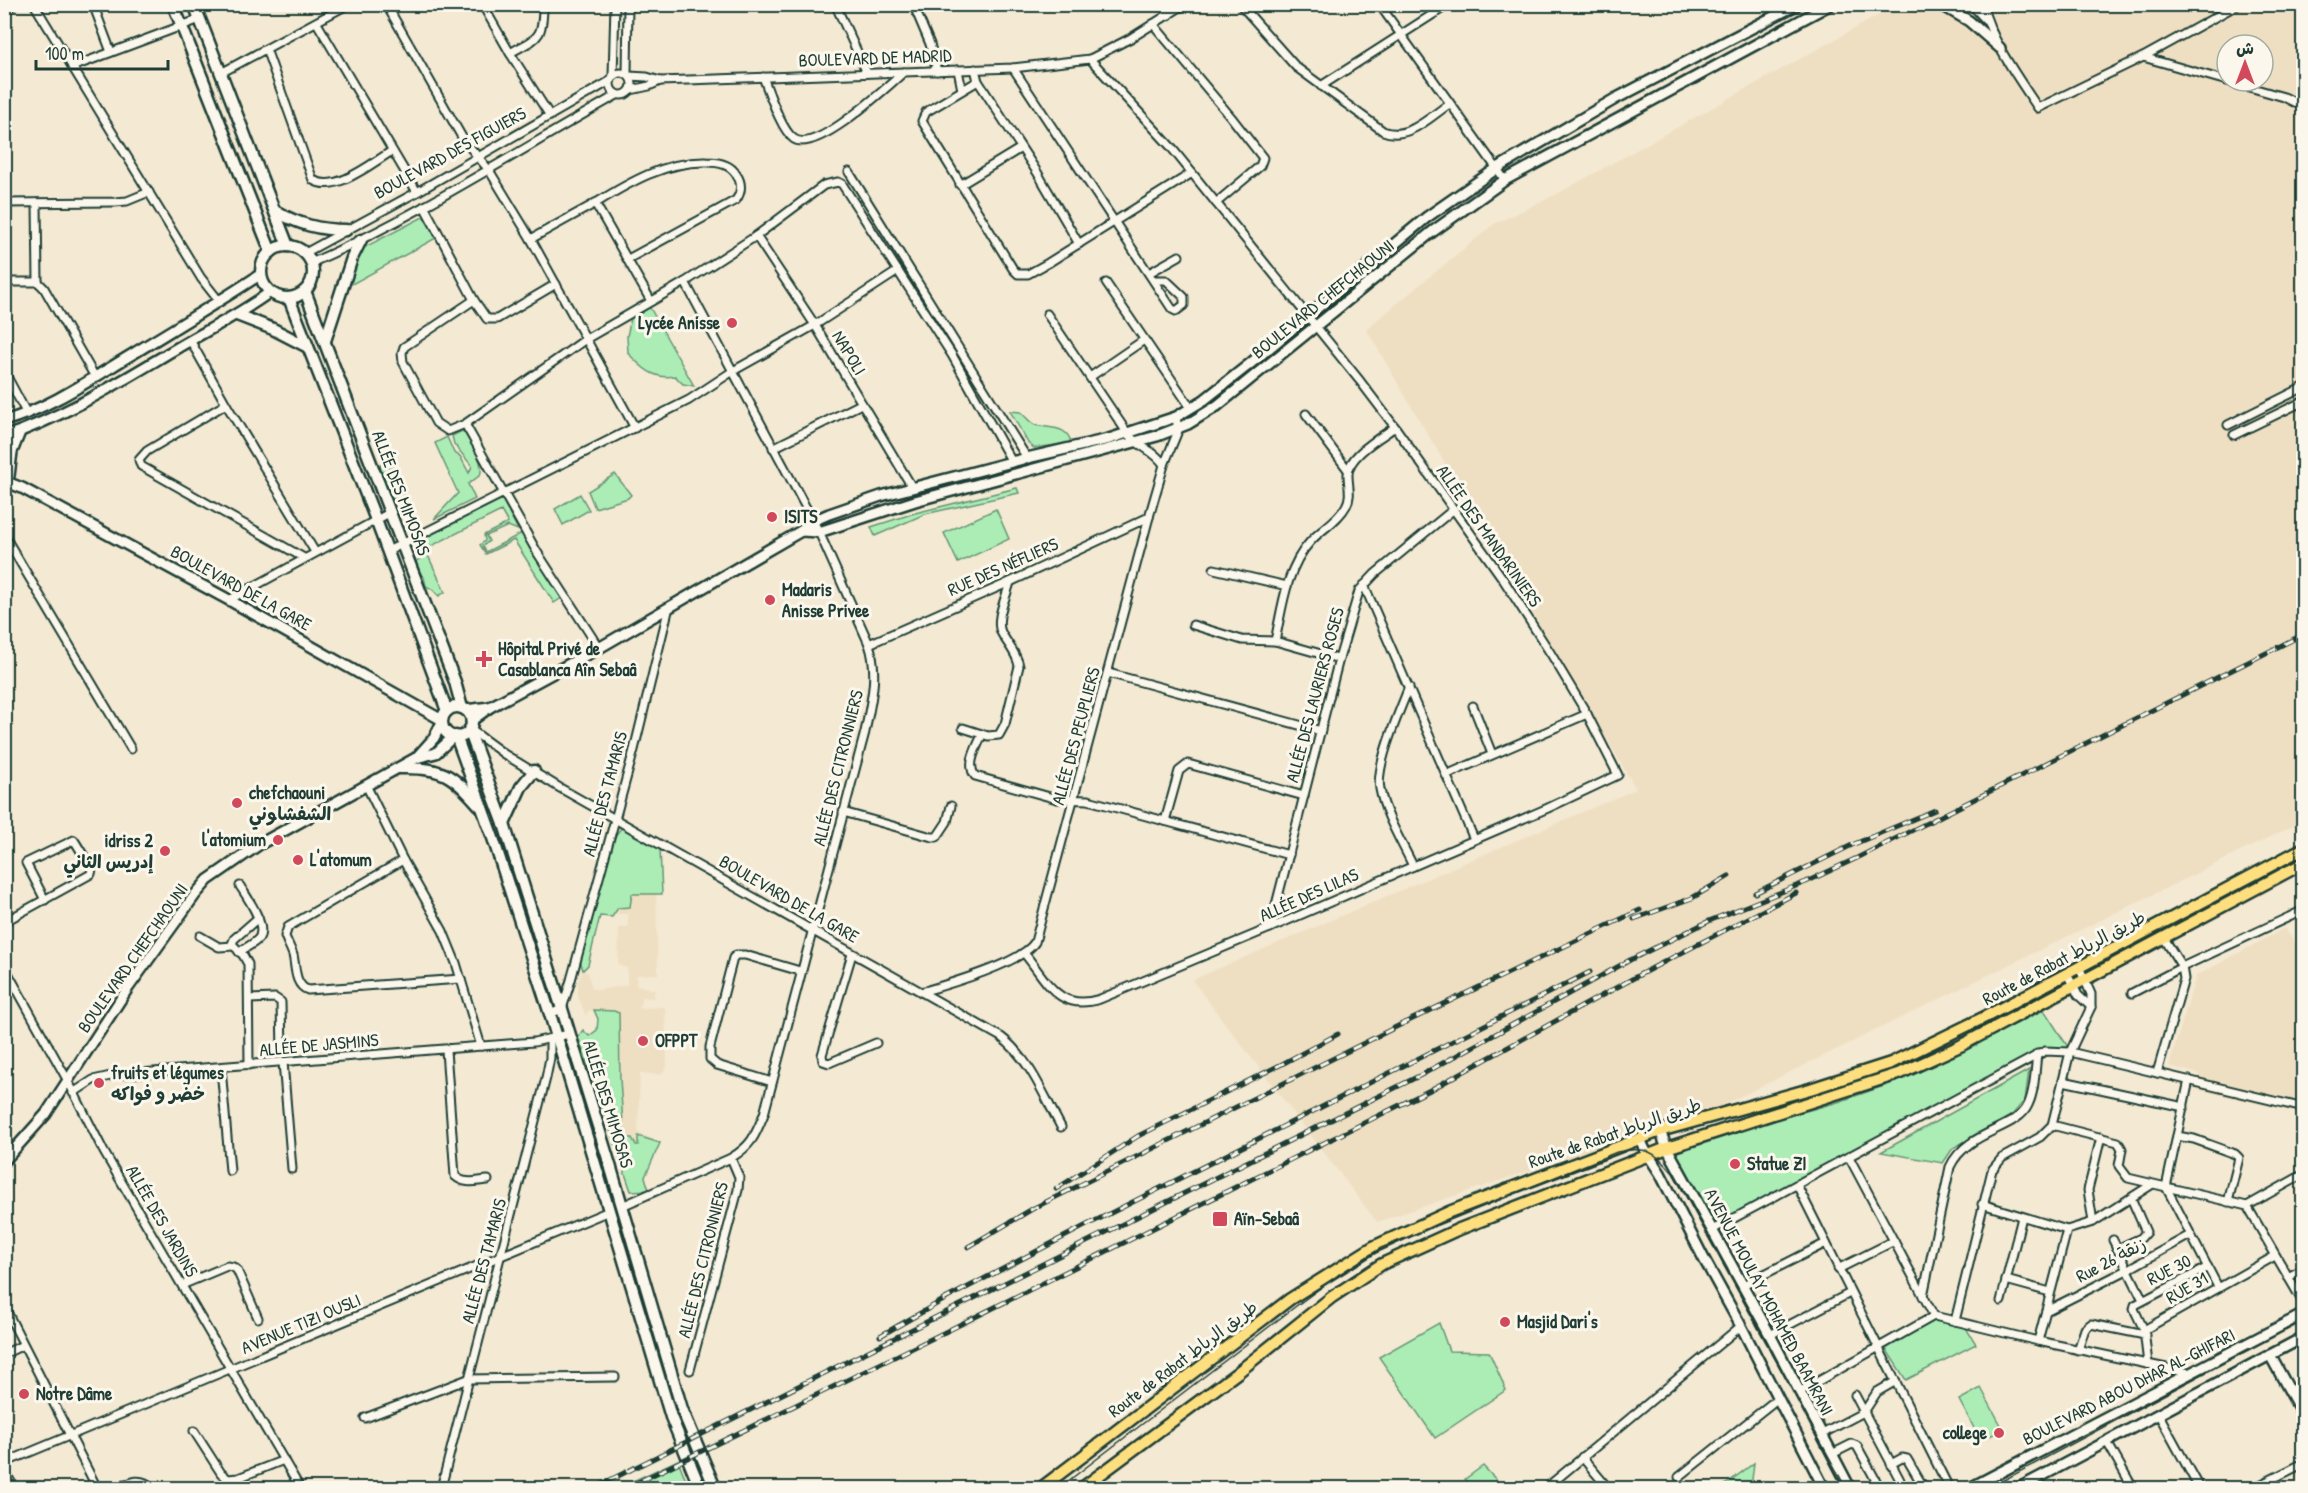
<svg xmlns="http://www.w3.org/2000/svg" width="2308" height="1493" font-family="'Patrick Hand','Playpen Sans Arabic',sans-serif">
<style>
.built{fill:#efdfc2;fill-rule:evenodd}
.green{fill:#acedb6;stroke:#669575;stroke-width:1.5}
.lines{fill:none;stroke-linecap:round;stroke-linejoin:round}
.minor-casing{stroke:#1f3d34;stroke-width:11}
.tertiary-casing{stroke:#1f3d34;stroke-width:14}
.secondary-casing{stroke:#1f3d34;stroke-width:15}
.primary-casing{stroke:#1f3d34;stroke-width:15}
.minor{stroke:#fbf7ec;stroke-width:7}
.tertiary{stroke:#fbf7ec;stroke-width:9}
.secondary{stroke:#fbf7ec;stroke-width:10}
.primary{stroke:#fedf80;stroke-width:10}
.tram{stroke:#1f3d34;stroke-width:1.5}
.rail-casing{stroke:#1f3d34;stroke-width:5}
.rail{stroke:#fbf7ec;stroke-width:3;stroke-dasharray:9;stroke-linecap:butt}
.poi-dot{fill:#d1495b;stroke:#fbf7ec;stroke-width:2}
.labels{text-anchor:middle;stroke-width:6;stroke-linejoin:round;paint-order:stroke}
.street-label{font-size:18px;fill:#1f3d34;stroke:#fbf7ec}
.poi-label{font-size:18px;font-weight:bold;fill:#1f3d34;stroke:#fbf7ec;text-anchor:start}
</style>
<rect width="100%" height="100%" fill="#f4e9d3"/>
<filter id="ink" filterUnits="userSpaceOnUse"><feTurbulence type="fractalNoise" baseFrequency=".0167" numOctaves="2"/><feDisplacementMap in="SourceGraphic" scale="12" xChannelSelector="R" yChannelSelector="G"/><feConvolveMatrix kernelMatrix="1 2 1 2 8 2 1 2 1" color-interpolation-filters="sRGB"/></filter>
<g filter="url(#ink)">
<g class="built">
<path d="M1897 5H2303V821L1719 1107 1377 1222 1192 980 1636 789 1366 329 1494 224 1559 193ZM2227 45H2263V81H2227Z"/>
<path d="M632 894H656L658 974 637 975 636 985 655 990 653 998 642 997 639 1008 665 1007 667 1066 661 1075 640 1073 638 1132 660 1143 638 1136V1145L624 1138 622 1127 619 1013 599 1009 588 1011 586 1016 578 997V981L583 970 588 973 592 988 598 990 627 985V968L618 965 619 928 628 927V914H617L618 908 630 907Z"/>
<path d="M2285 928 2303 955V1114L2195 1089 2199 1074 2169 1066 2196 976Z"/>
</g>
<g class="green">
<path d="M423 217 429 225 436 238 352 284 351 281 357 257 365 247Z"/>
<path d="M649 306 694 386 683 384 675 376C654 380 642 368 628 353L627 336 632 314Z"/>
<path d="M1010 411 1021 412C1025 416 1030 423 1035 425 1049 429 1068 425 1071 443L1034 448 1028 443Z"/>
<path d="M462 431C470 435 485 466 480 475 477 478 472 481 468 484L475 499 434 519 458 493 435 443 447 437 454 453 460 456 469 473 472 466 454 444 452 436Z"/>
<path d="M381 464H384L387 469 392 466 407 500 399 505 397 498 393 499 388 498 384 475 379 470Z"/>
<path d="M615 474 631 495 628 498 595 508 588 491Z"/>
<path d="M1017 488 1019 493 925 514 875 536 871 527 915 513Z"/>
<path d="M580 494 589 510 563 525 555 509Z"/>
<path d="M502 499 518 530 508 526 486 536 489 541 483 546 486 552 522 533 563 597 554 603 514 540 486 554 480 545 485 541 484 535 508 523 501 511 425 549 445 592 439 596 432 589 426 586 424 577 416 568 415 562 421 558 414 543Z"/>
<path d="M996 509 1009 539 958 563 944 533Z"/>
<path d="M622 827 660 849 662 894H632L630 907 618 908 612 917 600 916 588 965 583 970 578 955 614 837Z"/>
<path d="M594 1010 614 1011 619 1013 620 1079 624 1138H632L636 1145H638V1136L660 1143 645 1177 649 1190 631 1191 578 1037 583 1030 589 1036 597 1030 598 1019Z"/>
<path d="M2044 1010 2068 1047 2038 1060 1712 1229 1671 1149 1838 1102 1904 1079Z"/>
<path d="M2029 1070 2025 1100 2012 1115 1953 1148 1943 1163 1881 1152Z"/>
<path d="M1934 1316 1966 1328 1976 1344 1906 1380 1886 1349Z"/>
<path d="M1439 1323 1449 1351 1489 1352 1506 1390 1435 1438 1379 1357Z"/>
<path d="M1981 1388 2003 1429 1981 1441 1959 1400Z"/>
<path d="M678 1460 689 1488H618Z"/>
<path d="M1754 1463 1751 1488H1721Z"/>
<path d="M1483 1466 1504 1488H1475L1465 1479Z"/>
</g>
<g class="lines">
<g class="minor-casing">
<g id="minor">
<path d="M34 4 201 278 219 301"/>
<path d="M93 4 111 52"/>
<path d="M386 4 463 139 489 170 531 239 635 428"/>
<path d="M482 4 510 53 550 116"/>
<path d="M835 4 867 73"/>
<path d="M913 4 930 44 937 71"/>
<path d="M1164 4 1169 15"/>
<path d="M1240 4 1296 67 1383 131C1407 141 1430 117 1449 104"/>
<path d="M1379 4 1505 180"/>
<path d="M1971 4 1985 19"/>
<path d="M1982 4C1992 42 2016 75 2038 108L2143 57 2239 4"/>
<path d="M4 10 15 4"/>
<path d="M317 23 417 192"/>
<path d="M1153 24 1231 117 1263 158 1260 166 1216 203"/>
<path d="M266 49 313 180C335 194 372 163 392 151"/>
<path d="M510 53C538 37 543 40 543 4"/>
<path d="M2143 57 2227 81"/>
<path d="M72 67 200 19"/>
<path d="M1013 68 1172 309 1176 311 1184 305V297L1166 280H1154"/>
<path d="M975 69 978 81 1037 172 1079 244"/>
<path d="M958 70 962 90"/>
<circle cx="621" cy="84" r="11"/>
<path d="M221 73 349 4"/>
<path d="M627 74 628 4"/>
<path d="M613 76 615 4"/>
<path d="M629 76 647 77 660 81 1013 68 1090 59 1131 38 1185 4"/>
<path d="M763 77C769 92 781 130 794 139 816 154 887 87 904 72"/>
<path d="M978 81 926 112 922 121 1013 269 1018 274H1028L1048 263 1192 173"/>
<path d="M2228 81 2284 97 2304 107"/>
<path d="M1321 86 1449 4"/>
<path d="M631 90 649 86 660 81"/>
<path d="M849 172 1027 458"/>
<path d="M960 185 1021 148"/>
<path d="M4 203 115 202 127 201 149 192"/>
<path d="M37 203 38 282"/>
<path d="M595 203 651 301"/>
<path d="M424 206 474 300 487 319H497L556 284"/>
<path d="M756 236 815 325 912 487"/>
<path d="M531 239C552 227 574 215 596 203 630 182 666 161 707 162 718 162 730 164 736 174 742 182 742 192 736 200L628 259"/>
<path d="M305 253 417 192 610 81"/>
<path d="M311 263C418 216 516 152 617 95"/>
<path d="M1149 273 1179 256"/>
<path d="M4 282H38L44 288 95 377"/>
<path d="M1106 283 1191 408"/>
<path d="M474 300 404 347 402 353 403 362 436 423 448 431 465 424 586 339 685 282 756 236 824 185 838 182 842 184 952 355 1012 462"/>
<path d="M1047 314 1128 434C1138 447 1155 450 1164 465"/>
<path d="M190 340 226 404 315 552"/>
<path d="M4 371 27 414"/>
<path d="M1090 377 1144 340"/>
<path d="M226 404 147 451 139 460 141 466 304 558"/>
<path d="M1306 414 1348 470"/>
<path d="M465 424 537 552 599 648"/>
<path d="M2228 425 2304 387"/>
<path d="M2234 435 2304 401"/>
<path d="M773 448 861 404"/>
<path d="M4 535 131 749"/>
<path d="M388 551 689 400 733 371 815 325 898 271"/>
<path d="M1214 569 1287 586"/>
<path d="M1364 585 1474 839"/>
<path d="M229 600 391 512"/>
<path d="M1193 625 1242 640 1275 641 1339 659"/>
<path d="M1275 641C1282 609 1286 568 1310 542 1320 530 1338 521 1346 506 1352 496 1348 486 1348 475 1347 456 1381 437 1395 427"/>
<path d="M869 644 1010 582 1149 517"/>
<path d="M1108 673 1321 731"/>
<path d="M1409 687C1400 710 1375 766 1380 789 1384 813 1402 843 1413 866"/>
<path d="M1473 706 1492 754"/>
<path d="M963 728 988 736 999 735 1005 724 1019 666C1017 653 1007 644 1001 632 995 618 1007 596 1010 582"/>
<path d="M470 729 504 754 560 788 1001 1037C1030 1059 1044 1096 1061 1127"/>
<path d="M982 735C977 747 966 764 975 776L1057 799 1088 800 1289 855"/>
<path d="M1446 775 1587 714"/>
<path d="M366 785 403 860 443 931 456 963 481 1046"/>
<path d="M843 812 932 837H937L947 822 951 806"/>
<path d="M1165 821 1179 771 1188 764 1304 796"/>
<path d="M403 860 288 927 285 936C287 942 291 949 293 955 296 967 294 985 308 990L461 979"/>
<path d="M4 922 91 874 92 869 74 840 26 863 45 900"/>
<path d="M1270 928 1339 659 1359 591 1375 574 1454 509"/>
<path d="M200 936 219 947 233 946"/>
<path d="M239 952C245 948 254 944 259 938 267 925 247 897 240 886"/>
<path d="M1024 953C1048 982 1058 1012 1100 999L1270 928 1548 808 1618 775 1587 714 1551 654 1503 579 1395 427 1360 381 1171 147 1090 59"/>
<path d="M852 954 822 1055 823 1061 829 1063 876 1043"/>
<path d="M4 966 68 1081 104 1152 300 1488"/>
<path d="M2079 967 2091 994V1007L2070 1052 2052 1125 2040 1137 2002 1158 1992 1170 1955 1321 2038 1341 2190 1373"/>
<path d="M2067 974 2078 995 2091 1007"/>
<path d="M921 992C946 985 1022 963 1035 942L1149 517 1164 465 1178 431 1176 417"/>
<path d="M2132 993 2182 967 2304 910"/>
<path d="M249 999 275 998 281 1002 282 1053"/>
<path d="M550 1014 562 1009 571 980 634 750 669 607"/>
<path d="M446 1050 455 1176C465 1185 476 1181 488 1180"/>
<path d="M283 1062 292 1169"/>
<path d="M249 1065 248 964 243 955 232 944 234 939 258 918"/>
<path d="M221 1068 230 1171"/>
<path d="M2157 1073 2184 979 2182 967 2164 938"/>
<path d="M2189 1080 2166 1187 2218 1287"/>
<path d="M2063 1081 2184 1107"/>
<path d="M772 1082 717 1065 710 1059V1047L733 958 736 955H745L800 971"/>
<path d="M73 1093 93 1080 115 1075 534 1042 569 1034"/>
<path d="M2052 1125 2118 1142 2122 1149 2119 1166 2128 1178 2247 1206 2304 1304"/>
<path d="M2177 1136 2194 1139 2235 1154 2239 1158 2228 1202"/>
<path d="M1849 1157 1934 1316"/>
<path d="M1797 1185 1949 1488"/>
<path d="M1982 1204 2067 1230"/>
<path d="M622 1206 731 1158C752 1145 755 1136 764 1114L865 732C871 702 879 674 869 644L819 532 685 282"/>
<path d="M2247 1206 2304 1174"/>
<path d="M2093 1222 2088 1190 2101 1137"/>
<path d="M1712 1230 2045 1051 2070 1052 2304 1108"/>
<path d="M2113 1240 2143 1300"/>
<path d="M2117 1249 2141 1238 2146 1232 2131 1198"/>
<path d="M1838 1269 1894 1241"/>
<path d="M2288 1277 2304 1269"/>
<path d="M2006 1280 2050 1292"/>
<path d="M182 1285 227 1266 233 1267 237 1270 258 1318"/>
<path d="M1743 1285 1826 1243"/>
<path d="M1923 1296 1950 1167C1967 1130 2017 1130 2028 1105 2035 1091 2035 1070 2037 1054"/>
<path d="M2001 1301 2022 1217"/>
<path d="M4 1306 97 1488"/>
<path d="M2046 1311 2127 1270 2190 1235"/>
<path d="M2144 1330 2134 1309 2135 1305 2208 1267"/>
<path d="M1770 1335 1850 1293"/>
<path d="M2038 1341 2067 1230 2093 1222 2151 1185"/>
<path d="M2078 1350 2085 1329 2091 1324 2145 1335"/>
<path d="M4 1354 23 1345"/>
<path d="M2148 1364 2144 1330 2275 1256"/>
<path d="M690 1370 738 1190 739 1177 731 1158"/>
<path d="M1799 1392 1934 1316 1955 1321"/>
<path d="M1855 1395 1900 1480"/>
<path d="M2159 1415 2199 1488"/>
<path d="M365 1418 468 1379 615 1377"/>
<path d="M194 1431 221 1473 228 1479 238 1478 284 1460"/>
<path d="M1822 1434 1864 1412 1877 1392 1896 1381"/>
<path d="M2107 1442 2133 1488"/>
<path d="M1832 1454 1852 1444 1857 1446 1880 1488"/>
<path d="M1582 1457 1608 1488"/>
<path d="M4 1463 609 1211"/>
<path d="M1891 1464 1902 1458 1907 1459 1924 1488"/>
<path d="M4 1469 14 1488"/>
<path d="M1679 1477 1777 1399"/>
<path d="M118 1488C132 1481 141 1477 153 1488"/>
<path d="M441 1488 546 1078 550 1058V1040"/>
<path d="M1546 1488 1741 1326"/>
<path d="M2254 1488 2304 1463"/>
</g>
</g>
<g class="tertiary-casing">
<g id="tertiary">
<path d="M1940 4 1969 21 2000 48"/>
<path d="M4 421C50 408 91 379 131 355 175 328 219 302 261 274"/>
<path d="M4 437C64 417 118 383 172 351 205 331 239 315 270 292"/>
<path d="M9 476 12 452 20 432"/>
<path d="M4 481 22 488 229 600 442 720"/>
<path d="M801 531 819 532 915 501 1157 436 1188 424 1217 406 1432 232 1505 180 1831 4"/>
<path d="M465 710 490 707"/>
<path d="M471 721 490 707 599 648 801 531 813 521 829 514 881 496 1027 458 1109 439 1176 417 1204 400 1251 363 1427 217 1496 169 1615 99 1798 4"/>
<path d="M416 758 436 753 454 736"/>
<path d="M1660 1131 1667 1148 1770 1335 1850 1488"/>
<path d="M1640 1139 1645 1150 1660 1173 1704 1259 1741 1326 1824 1488"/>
<path d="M4 1161 46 1114 128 988 195 895 208 880 260 844 416 758 434 738 442 722"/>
<path d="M2270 1355 2304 1417"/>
<path d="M1970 1488 2304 1314"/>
<path d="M2019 1488 2304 1337"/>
</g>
</g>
<g class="secondary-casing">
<g id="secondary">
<path d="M173 4 271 252"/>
<path d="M194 4 288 246"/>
<path d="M275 211C298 224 319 230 346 230"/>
<circle cx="287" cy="272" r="26"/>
<path d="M305 291 455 682 462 708"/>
<path d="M289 298 376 520 447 711"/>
<path d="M237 315 273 329 306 346"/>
<path d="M325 341 352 258 361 240"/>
<circle cx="457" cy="722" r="15"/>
<path d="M469 730 504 824 562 1009 610 1165 682 1409 715 1488"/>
<path d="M456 736 493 838 550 1014 671 1417 700 1488"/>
<path d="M400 768C442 767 452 774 479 805"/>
<path d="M504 824 521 787 534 771"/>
</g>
</g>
<g class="primary-casing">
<g id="primary">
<path d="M1041 1488 1290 1299 1373 1247 1449 1212 1660 1131 1810 1089 1891 1063 1987 1016 2304 848"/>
<path d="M1082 1488 1237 1373 1332 1297 1382 1264 1457 1230 1667 1148 1901 1073 1960 1046 2304 863"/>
</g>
</g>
<use href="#minor" class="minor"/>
<use href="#tertiary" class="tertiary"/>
<use href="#secondary" class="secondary"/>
<use href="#primary" class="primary"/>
<g class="tram">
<path d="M1059 1488 1300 1303 1338 1275 1381 1248 1617 1152C1646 1146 1655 1151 1673 1173L1846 1488"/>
<path d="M1989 1488 2304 1320"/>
</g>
<g class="rail-casing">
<g id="rail">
<path d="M1755 893 1852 845 1935 810"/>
<path d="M1634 919 1692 898 1729 876"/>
<path d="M1056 1189 1138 1136 1282 1064 1338 1034"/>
<path d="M968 1247 1034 1208 1398 1026 1640 910"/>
<path d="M880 1336 947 1298 1083 1227 1590 972"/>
<path d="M594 1488 1423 1074 1630 960 1709 921 1806 882 1857 858 2304 634"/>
<path d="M626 1488 937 1336 1432 1089 1641 974 1796 893"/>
</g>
</g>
<use href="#rail" class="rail"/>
</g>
</g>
<g class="poi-dot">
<circle cx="732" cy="323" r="6"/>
<circle cx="772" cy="517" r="6"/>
<circle cx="770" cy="600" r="6"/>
<path d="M481 650h6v6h6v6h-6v6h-6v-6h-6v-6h6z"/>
<circle cx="237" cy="803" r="6"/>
<circle cx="278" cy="840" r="6"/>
<circle cx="165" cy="851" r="6"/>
<circle cx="298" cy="860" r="6"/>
<circle cx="643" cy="1041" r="6"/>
<circle cx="99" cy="1083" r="6"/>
<circle cx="1735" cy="1164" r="6"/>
<rect x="1212" y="1211" width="16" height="16" rx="3"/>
<circle cx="1505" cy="1322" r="6"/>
<circle cx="24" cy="1394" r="6"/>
<circle cx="1999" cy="1433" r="6"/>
</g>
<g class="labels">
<g class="street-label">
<text transform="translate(875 58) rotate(-2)" y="6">BOULEVARD DE MADRID</text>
<text transform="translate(450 153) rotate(-29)" y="6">BOULEVARD DES FIGUIERS</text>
<text transform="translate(1323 299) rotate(-39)" y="6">BOULEVARD CHEFCHAOUNI</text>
<text transform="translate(849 353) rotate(59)" y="6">NAPOLI</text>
<text transform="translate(401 493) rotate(69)" y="6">ALLÉE DES MIMOSAS</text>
<text transform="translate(1489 536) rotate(55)" y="6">ALLÉE DES MANDARINIERS</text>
<text transform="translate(1003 567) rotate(-24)" y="6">RUE DES NÉFLIERS</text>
<text transform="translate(241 588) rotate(29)" y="6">BOULEVARD DE LA GARE</text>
<text transform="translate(1315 695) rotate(-75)" y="6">ALLÉE DES LAURIERS ROSES</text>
<text transform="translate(1076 736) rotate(-75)" y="6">ALLÉE DES PEUPLIERS</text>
<text transform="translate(838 768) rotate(-76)" y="6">ALLÉE DES CITRONNIERS</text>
<text transform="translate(605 794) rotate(-75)" y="6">ALLÉE DES TAMARIS</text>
<text transform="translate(1309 895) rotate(-24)" y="6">ALLÉE DES LILAS</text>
<text transform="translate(789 899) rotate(30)" y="6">BOULEVARD DE LA GARE</text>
<text transform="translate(133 958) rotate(-55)" y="6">BOULEVARD CHEFCHAOUNI</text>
<text transform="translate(2064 958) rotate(-28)" y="6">Route de Rabat طريق الرباط</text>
<text transform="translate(319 1045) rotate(-5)" y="6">ALLÉE DE JASMINS</text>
<text transform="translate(608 1104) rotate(73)" y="6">ALLÉE DES MIMOSAS</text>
<text transform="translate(1615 1133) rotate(-19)" y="6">Route de Rabat طريق الرباط</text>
<text transform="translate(162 1221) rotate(60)" y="6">ALLÉE DES JARDINS</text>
<text transform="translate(703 1260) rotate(-76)" y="6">ALLÉE DES CITRONNIERS</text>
<text transform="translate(2111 1260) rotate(-28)" y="6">Rue 26 زنقة</text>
<text transform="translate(484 1261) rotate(-75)" y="6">ALLÉE DES TAMARIS</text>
<text transform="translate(2169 1270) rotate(-27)" y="6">RUE 30</text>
<text transform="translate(2187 1288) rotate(-30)" y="6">RUE 31</text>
<text transform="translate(1769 1302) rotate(62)" y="6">AVENUE MOULAY MOHAMED BAAMRANI</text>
<text transform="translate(301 1324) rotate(-23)" y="6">AVENUE TIZI OUSLI</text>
<text transform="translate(1183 1359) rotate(-37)" y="6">Route de Rabat طريق الرباط</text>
<text transform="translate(2129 1387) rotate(-27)" y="6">BOULEVARD ABOU DHAR AL-GHIFARI</text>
</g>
<g class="poi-label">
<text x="720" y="329" text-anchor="end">Lycée Anisse</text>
<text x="784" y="523">ISITS</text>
<text x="782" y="596">Madaris<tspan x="782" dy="21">Anisse Privee</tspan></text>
<text x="498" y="655">Hôpital Privé de<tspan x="498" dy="21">Casablanca Aîn Sebaâ</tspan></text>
<text x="249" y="799">chefchaouni<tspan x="249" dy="21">الشفشاوني</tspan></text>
<text x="266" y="846" text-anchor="end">l'atomium</text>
<text x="153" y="847" text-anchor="end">idriss 2<tspan x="153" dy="21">إدريس الثاني</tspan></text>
<text x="310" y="866">L'atomum</text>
<text x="655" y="1047">OFPPT</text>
<text x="111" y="1079">fruits et légumes<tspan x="111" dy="21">خضر و فواكه</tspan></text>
<text x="1747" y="1170">Statue ZI</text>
<text x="1234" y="1225">Aïn-Sebaâ</text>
<text x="1517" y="1328">Masjid Dari's</text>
<text x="36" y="1400">Notre Dâme</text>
<text x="1987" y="1439" text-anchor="end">college</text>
</g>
</g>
<rect width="2308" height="1493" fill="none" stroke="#fbf7ec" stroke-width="24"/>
<rect x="12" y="12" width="2284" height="1469" fill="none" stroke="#1f3d34" stroke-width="2" filter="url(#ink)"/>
<g transform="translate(2245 63)"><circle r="28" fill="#fbf7ec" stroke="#a3ada2" stroke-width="1.5"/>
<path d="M0-4.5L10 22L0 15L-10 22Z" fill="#d1495b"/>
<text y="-9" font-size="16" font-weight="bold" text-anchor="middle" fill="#1f3d34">ش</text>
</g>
<path d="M36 60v9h132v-9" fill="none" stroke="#1f3d34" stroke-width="3"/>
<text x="45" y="60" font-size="18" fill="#1f3d34" stroke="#fbf7ec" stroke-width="4.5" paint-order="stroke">100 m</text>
</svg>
